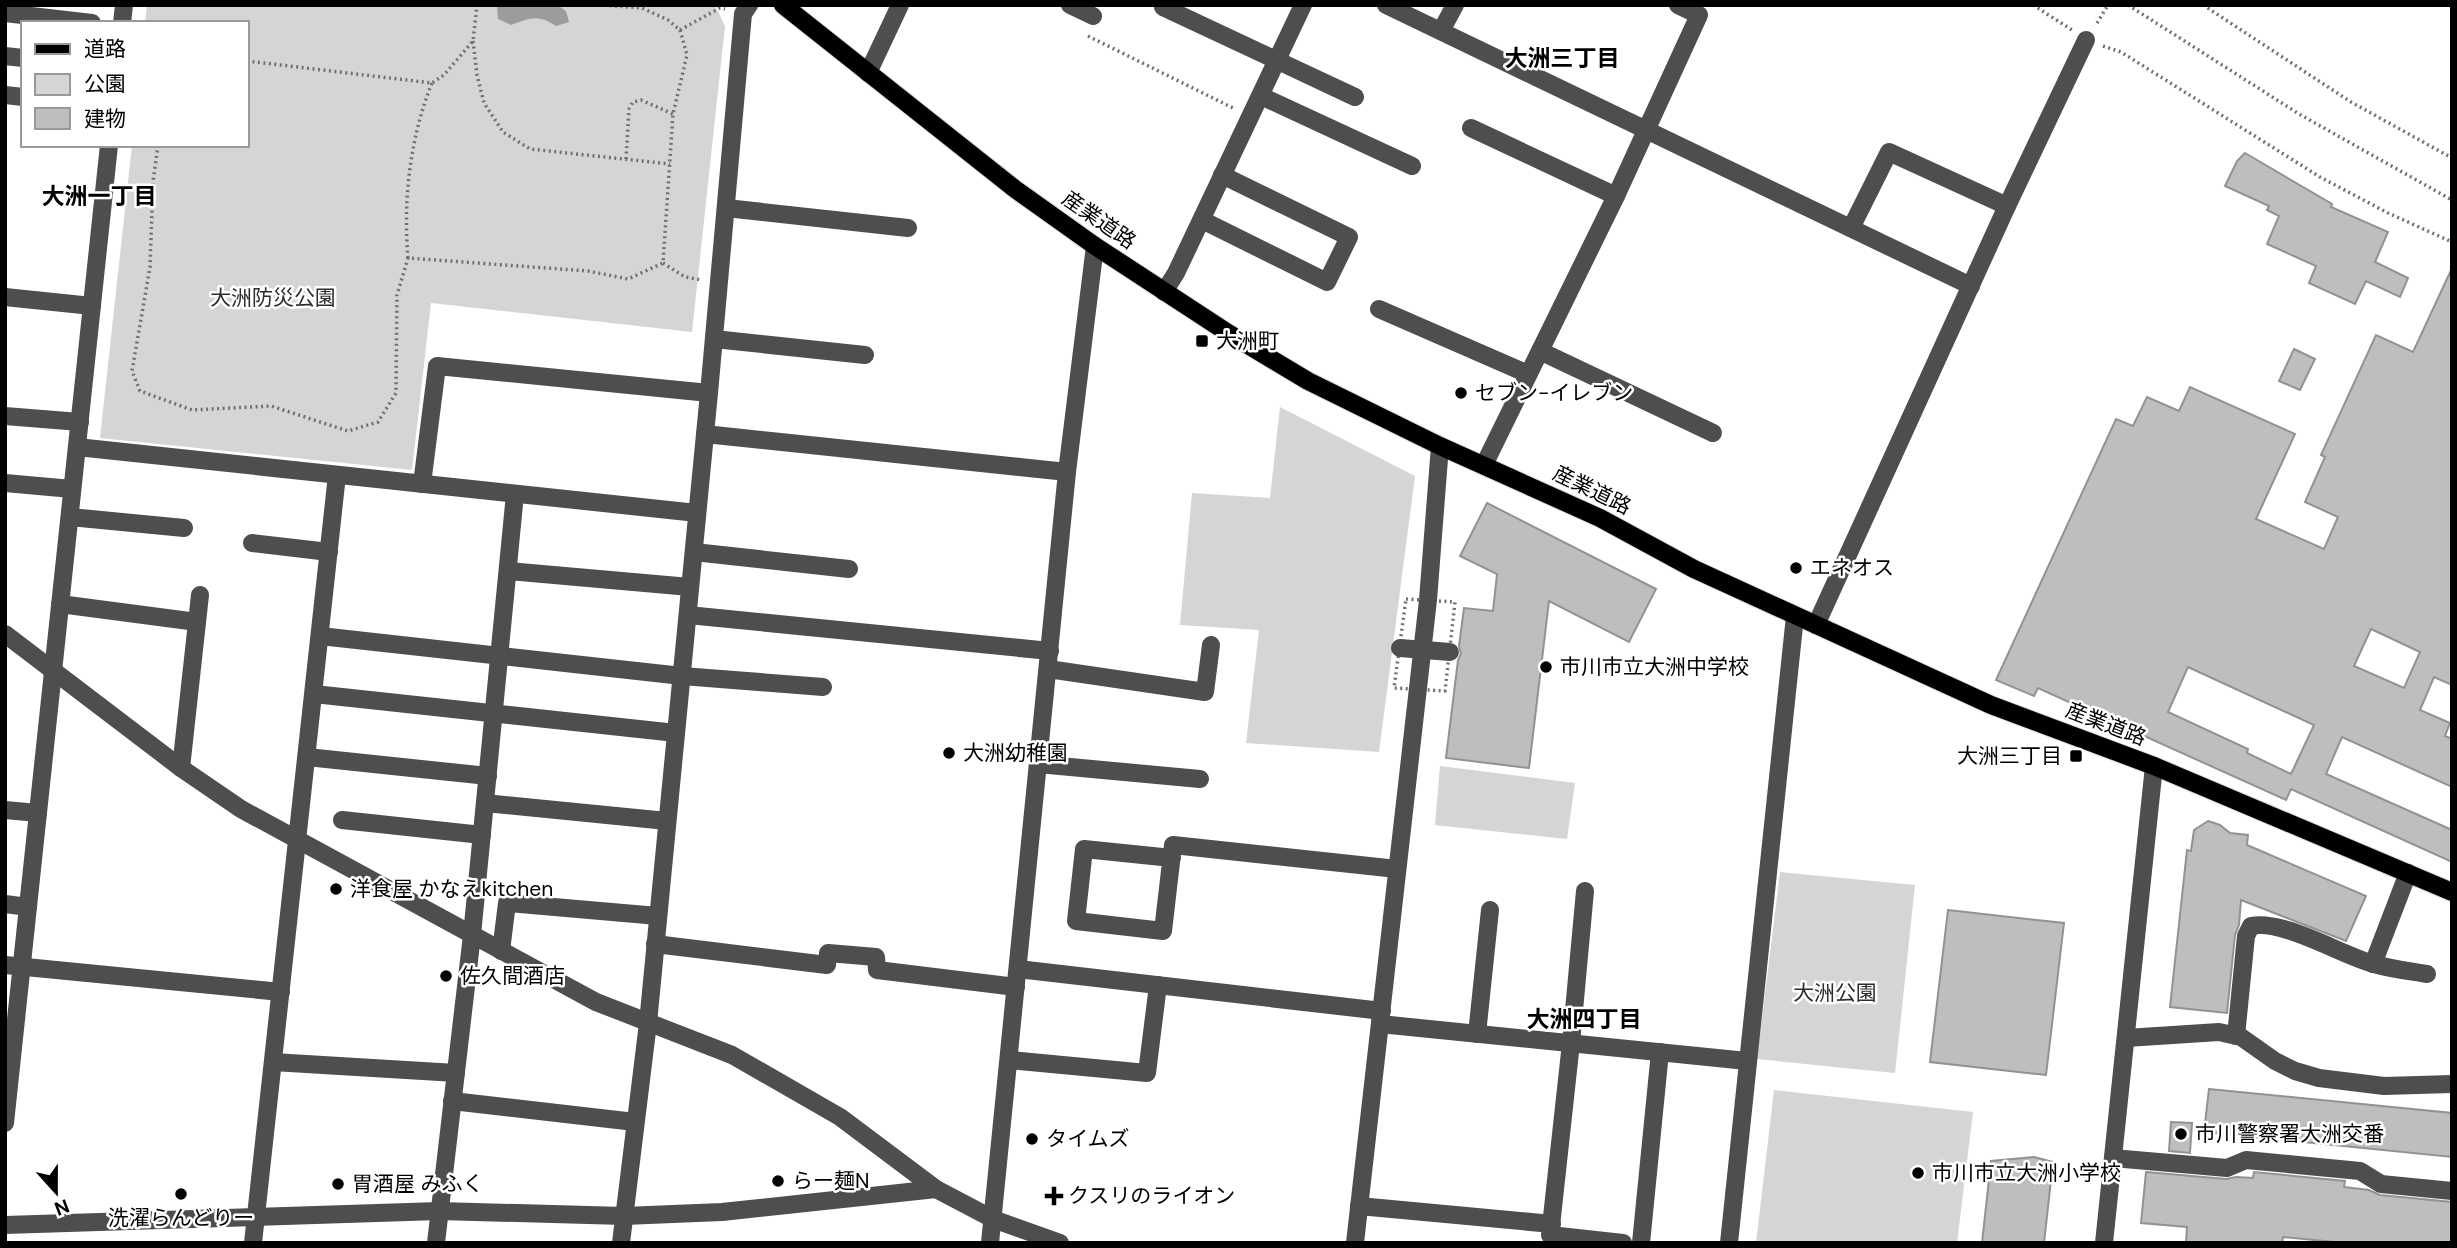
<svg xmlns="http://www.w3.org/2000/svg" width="2457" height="1248" font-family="'DM Sans','Noto Sans JP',sans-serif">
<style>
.green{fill:#d5d5d5}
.water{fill:#9c9c9c}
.building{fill:#bebebe;stroke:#929292;stroke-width:2;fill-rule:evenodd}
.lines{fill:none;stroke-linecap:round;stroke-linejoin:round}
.major-casing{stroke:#dbdbdb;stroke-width:20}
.path{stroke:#707070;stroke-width:3.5;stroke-dasharray:2 3.5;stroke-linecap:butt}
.minor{stroke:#4e4e4e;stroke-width:18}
.major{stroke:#000;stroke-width:18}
.minor-bridge{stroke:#4e4e4e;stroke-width:18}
.poi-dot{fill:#000;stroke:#fff;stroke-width:2.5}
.labels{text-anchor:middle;stroke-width:5;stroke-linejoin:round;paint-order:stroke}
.street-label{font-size:21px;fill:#000;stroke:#fff}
.park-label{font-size:21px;fill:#2c2c2c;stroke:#fff}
.poi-label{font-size:21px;fill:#000;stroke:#fff;text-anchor:start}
.neighbourhood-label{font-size:23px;font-weight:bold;fill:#000;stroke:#fff}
</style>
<rect width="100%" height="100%" fill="#fff"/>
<g class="green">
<path d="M147 5H715L725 26 692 332 431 303 412 470 100 438 132 145H247V23H145Z"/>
<path d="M1280 407 1415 476 1379 752 1246 743 1259 630 1180 625 1192 493 1270 498Z"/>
<path d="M1440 766 1575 783 1567 839 1435 825Z"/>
<path d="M1780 872 1915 885 1895 1073 1757 1059Z"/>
<path d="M1774 1090 1973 1112 1957 1243H1756Z"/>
</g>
<path class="water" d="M497 5H557L566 11 569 22 556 26C537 14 531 18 511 25L498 19Z"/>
<g class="building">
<path d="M2245 153 2332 204 2331 207 2388 232 2375 262 2408 278 2400 297 2366 281 2355 304 2309 283 2316 266 2267 244 2279 216 2267 210 2269 206 2225 186 2237 161Z"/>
<path d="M2452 268V685L2434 677 2420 710 2450 723 2445 736 2452 739V787L2342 737 2326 774 2452 830V862L2291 789 2286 800 2038 688 2034 696 1996 680 2116 419 2133 426 2147 397 2179 411 2190 387 2295 434 2256 519 2324 549 2338 517 2305 502 2325 457 2321 455 2376 335 2413 352ZM2371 629 2420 652 2404 688 2354 666ZM2188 667 2314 725 2291 774 2247 753 2248 749 2168 712Z"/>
<path d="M2294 349 2315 359 2300 390 2279 381Z"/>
<path d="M1487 503 1656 589 1629 642 1549 601 1529 768 1446 758 1458 660 1461 654 1459 646 1464 608 1493 611 1497 574 1460 556Z"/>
<path d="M2208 821 2220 825 2230 833 2248 835 2247 845 2366 896 2346 941 2241 900 2239 925 2235 935 2227 1013 2170 1007 2187 850 2191 851 2194 830Z"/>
<path d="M1948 910 2064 923 2046 1075 1930 1062Z"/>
<path d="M2209 1089 2452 1113V1157L2204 1132Z"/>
<path d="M2171 1122 2192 1123 2190 1153 2169 1151Z"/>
<path d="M2034 1157 2053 1162 2044 1243H1982L1991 1161Z"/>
<path d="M2146 1172 2226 1179 2236 1177 2253 1178 2254 1172 2345 1181 2344 1187 2369 1190 2380 1195 2452 1202V1243H2345L2283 1237 2282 1243H2186L2187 1227 2141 1223Z"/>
</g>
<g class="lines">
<g class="major-casing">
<path id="major" d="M783 5 1015 189 1095 246 1228 333 1308 381 1440 446 1600 518 1694 569 1991 705 2154 766 2452 892"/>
</g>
<g class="path">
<path d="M2033 5 2072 30"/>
<path d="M2128 5 2299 114 2452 200"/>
<path d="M2203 5 2351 102 2452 158"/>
<path d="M2097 23 2108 5"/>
<path d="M680 30 720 8 725 9"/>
<path d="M1088 36 1235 109"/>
<path d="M473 41 477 75 484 103 503 132 530 149 670 164"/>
<path d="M2103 46 2121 52 2320 177 2388 213 2452 242"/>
<path d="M247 61 432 83 444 75 473 41 477 5"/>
<path d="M158 145 153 182 150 267 132 371 140 391 192 410 271 406 348 431 378 422 396 393 397 295 408 258 588 271 628 279 663 263 673 114 687 55 680 30 668 20 642 8 601 5"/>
<path d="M626 159 629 109 633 102 641 100 673 114"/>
<path d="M408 258C403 199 410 138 432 83"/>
<path d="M663 263 685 277 702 280"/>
<path d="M1406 599 1455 602 1445 691 1394 688Z"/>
</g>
<g class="minor">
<path d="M1070 5 1093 16"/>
<path d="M1386 5 1971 286"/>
<path d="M1163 7 1355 97"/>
<path d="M5 13 92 23"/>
<path d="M122 23 124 5"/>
<path d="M1441 31 1455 5"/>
<path d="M5 56 23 58"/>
<path d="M868 73 900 5"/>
<path d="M5 95 23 97"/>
<path d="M1261 96 1412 166"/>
<path d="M1471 128 1616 196"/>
<path d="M726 208 908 228"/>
<path d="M1202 220 1327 282 1349 237 1222 175"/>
<path d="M1851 228 1889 152 2007 206"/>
<path d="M1164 292 1176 273 1303 5"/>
<path d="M5 297 92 306"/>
<path d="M1379 309 1528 374"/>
<path d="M714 339 865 355"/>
<path d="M1540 351 1713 433"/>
<path d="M5 416 80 422"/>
<path d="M705 434 1067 472"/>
<path d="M77 447 697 513"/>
<path d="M1484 465 1616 196 1699 15 1678 5"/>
<path d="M5 483 72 489"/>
<path d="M422 484 437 366 709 393"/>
<path d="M70 517 184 528"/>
<path d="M252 543 329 552"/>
<path d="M694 552 849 569"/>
<path d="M508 571 690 587"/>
<path d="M60 604 197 622"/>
<path d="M688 615 1050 651"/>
<path d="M1816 625 2007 206 2086 40"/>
<path d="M5 634 181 768 241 809 596 1002 732 1055 840 1117 936 1189 993 1219 1060 1243"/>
<path d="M320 636 682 676 823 687"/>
<path d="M1048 669 1205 692 1211 645"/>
<path d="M314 694 676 733"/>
<path d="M307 757 488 776"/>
<path d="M1038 764 1200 779"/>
<path d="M181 768 200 595"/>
<path d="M485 803 667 821"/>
<path d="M5 810 38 813"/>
<path d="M342 820 482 835"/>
<path d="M1172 858 1084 849 1076 921 1163 931 1173 845 1397 869"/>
<path d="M1585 891 1571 1043 1550 1235 1623 1243"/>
<path d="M5 904 28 907"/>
<path d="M655 944 827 965 828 953 876 957 877 970 1016 987"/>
<path d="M501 951 507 903 658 916"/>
<path d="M2373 964 2408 873"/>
<path d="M5 965 281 992"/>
<path d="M1018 969 1382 1011"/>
<path d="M1380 1024 1747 1061"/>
<path d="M1477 1034 1490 910"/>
<path d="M2236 1036 2246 936 2251 926C2283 919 2341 955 2374 964 2391 969 2409 971 2427 974"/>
<path d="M2126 1038 2219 1032 2241 1037 2275 1061 2295 1071 2319 1078 2384 1086 2452 1084"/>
<path d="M1009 1060 1147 1073 1158 985"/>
<path d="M273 1062 456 1073"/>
<path d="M452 1101 635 1122"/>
<path d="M5 1123 109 145"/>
<path d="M2113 1158 2227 1168 2246 1160 2360 1171 2381 1184 2452 1191"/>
<path d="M1359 1206 1552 1224"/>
<path d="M5 1225 439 1211 624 1216 722 1212 936 1189"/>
<path d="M253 1243 337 475"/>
<path d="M436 1243 472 935 515 494"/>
<path d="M621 1243 648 1023 709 393 743 14 749 5"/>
<path d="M990 1243 1067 472 1095 246"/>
<path d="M1355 1243 1428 600 1440 446"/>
<path d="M1641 1243 1660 1052"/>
<path d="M1729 1243 1795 616"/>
<path d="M2104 1243 2154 766"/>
</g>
<use href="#major" class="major"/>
<path class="minor-bridge" d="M1400 648 1450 652"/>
</g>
<g class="poi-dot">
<rect x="1195" y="334" width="14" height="14" rx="3.5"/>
<circle cx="1461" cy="393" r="7"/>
<circle cx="1796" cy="568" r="7"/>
<circle cx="1546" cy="667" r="7"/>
<circle cx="949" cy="753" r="7"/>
<rect x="2069" y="749" width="14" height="14" rx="3.5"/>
<circle cx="336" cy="889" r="7"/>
<circle cx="446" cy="976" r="7"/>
<circle cx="2181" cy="1134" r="7"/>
<circle cx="1032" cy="1139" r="7"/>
<circle cx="1918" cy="1173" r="7"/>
<circle cx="778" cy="1181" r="7"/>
<circle cx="338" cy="1184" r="7"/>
<circle cx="181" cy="1194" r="7"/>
<path d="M1050.5 1185.5h7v7h7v7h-7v7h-7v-7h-7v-7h7z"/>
</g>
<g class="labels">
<g class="street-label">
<text transform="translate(1099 220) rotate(35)" y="7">産業道路</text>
<text transform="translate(1592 490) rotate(26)" y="7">産業道路</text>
<text transform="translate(2106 724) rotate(21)" y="7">産業道路</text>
</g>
<g class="park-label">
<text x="273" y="305">大洲防災公園</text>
<text x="1835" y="1000">大洲公園</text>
</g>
<g class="poi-label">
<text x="1216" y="348">大洲町</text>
<text x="1475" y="400">セブン-イレブン</text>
<text x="1810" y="575">エネオス</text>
<text x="1560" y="674">市川市立大洲中学校</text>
<text x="963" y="760">大洲幼稚園</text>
<text x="2062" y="763" text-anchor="end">大洲三丁目</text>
<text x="350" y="896">洋食屋 かなえkitchen</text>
<text x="460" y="983">佐久間酒店</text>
<text x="2195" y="1141">市川警察署大洲交番</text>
<text x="1046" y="1146">タイムズ</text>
<text x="1932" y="1180">市川市立大洲小学校</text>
<text x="792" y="1188">らー麺N</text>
<text x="352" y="1191">胃酒屋 みふく</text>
<text x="1068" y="1203">クスリのライオン</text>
<text x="181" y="1225" text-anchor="middle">洗濯らんどりー</text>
</g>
<g class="neighbourhood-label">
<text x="1562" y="66">大洲三丁目</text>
<text x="99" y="204">大洲一丁目</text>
<text x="1584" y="1027">大洲四丁目</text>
</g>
</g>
<rect width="2457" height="1248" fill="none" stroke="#000000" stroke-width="14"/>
<rect x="21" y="21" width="228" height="126" fill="#ffffff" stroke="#999999" stroke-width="2"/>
<rect x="35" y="44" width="35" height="10" fill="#000000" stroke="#999999" stroke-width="2"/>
<text x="84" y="56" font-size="21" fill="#000000">道路</text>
<rect x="35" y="74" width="35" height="21" fill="#d5d5d5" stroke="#999999" stroke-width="2"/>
<text x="84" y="91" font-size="21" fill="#000000">公園</text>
<rect x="35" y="108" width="35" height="21" fill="#bebebe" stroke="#999999" stroke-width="2"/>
<text x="84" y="126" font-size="21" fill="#000000">建物</text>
<g transform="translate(56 1192) rotate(159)" stroke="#ffffff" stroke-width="5" paint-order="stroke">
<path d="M0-5L12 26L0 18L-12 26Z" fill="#000000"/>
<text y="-10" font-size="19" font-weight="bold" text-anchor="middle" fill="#000000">N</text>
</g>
</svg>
